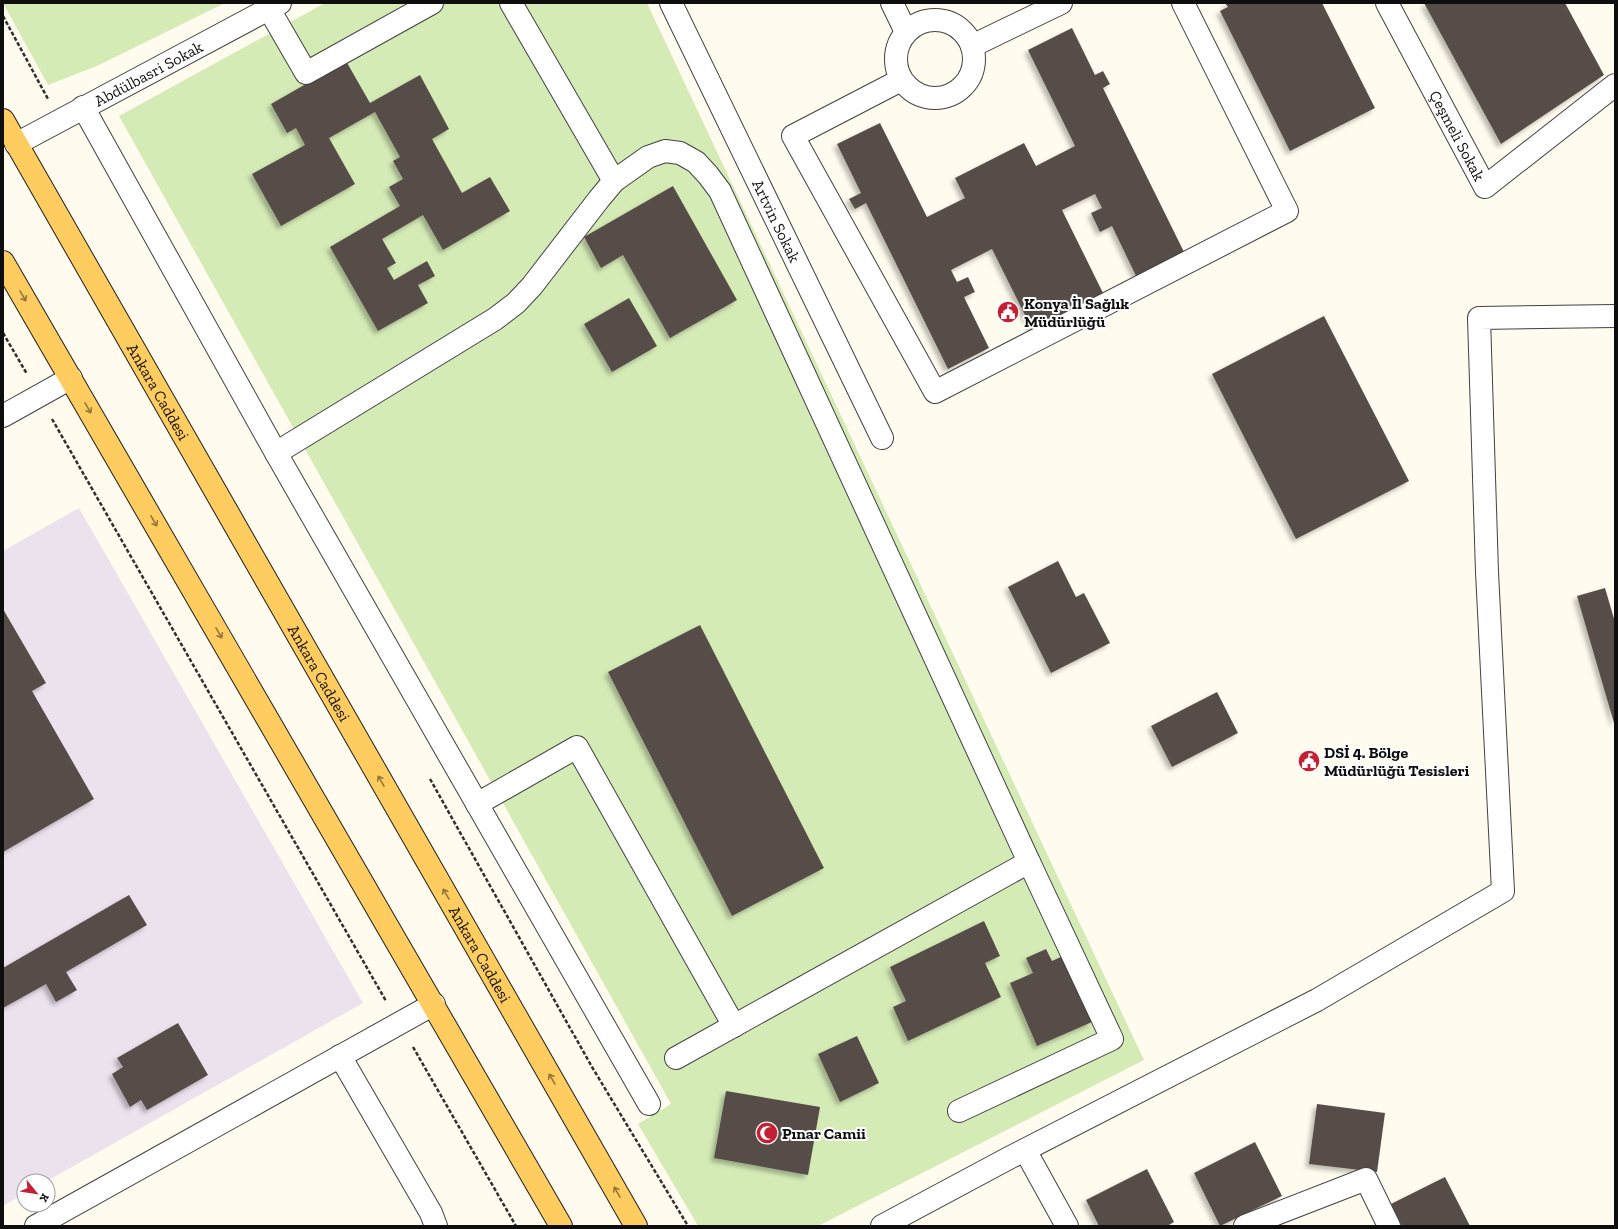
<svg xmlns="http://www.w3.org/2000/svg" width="1618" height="1229" font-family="'Zilla Slab',serif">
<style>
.industrial{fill:#ebe2ed}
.green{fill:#d5ebb6}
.building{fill:#574e4a;filter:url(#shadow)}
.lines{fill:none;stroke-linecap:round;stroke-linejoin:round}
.minor-casing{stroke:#414141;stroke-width:24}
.major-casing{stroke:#1f1f1f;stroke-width:24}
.path{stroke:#303030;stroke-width:2.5;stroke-dasharray:4 2;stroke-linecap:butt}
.minor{stroke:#fff;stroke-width:22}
.major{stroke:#fecc5f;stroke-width:22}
.oneway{stroke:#92763b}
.labels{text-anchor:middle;stroke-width:4;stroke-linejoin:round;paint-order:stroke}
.street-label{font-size:16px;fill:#0e0e0e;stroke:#fff}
.poi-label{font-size:16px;font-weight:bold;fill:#0e0e0e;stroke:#fff;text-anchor:start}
</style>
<defs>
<filter id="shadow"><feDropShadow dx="-3.5" dy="3.5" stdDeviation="2" flood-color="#0004"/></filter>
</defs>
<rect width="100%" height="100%" fill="#fffbee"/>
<path class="industrial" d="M79 508 363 1003 47 1181H24V1194L3 1206V551Z"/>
<g class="green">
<path d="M3 3H225L99 65 48 85Z"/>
<path d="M325 3H647L1144 1060 818 1226H698L638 1124 671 1104 119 116Z"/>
</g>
<g class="building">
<path d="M1225 3H1322L1375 108 1290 151 1220 11 1228 7Z"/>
<path d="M1424 3H1565L1604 75 1501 144Z"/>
<path d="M1072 28 1095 75 1103 71 1110 84 1103 88 1186 256 1138 280 1112 226 1100 232 1091 213 1102 208 1095 194 1062 210 1104 295 1033 331 992 249 951 270 957 282 968 277 975 292 964 297 989 348 948 369 866 203 855 209 849 199 861 193 837 144 880 123 927 217 965 198 955 178 1024 143 1036 166 1075 146 1028 50Z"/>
<path d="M346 61 370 103 420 75 449 129 432 139 462 193 490 177 510 211 443 250 423 215 382 239 396 263 387 268 394 280 427 261 435 276 418 285 428 303 378 331 330 247 400 206 389 187 403 179 393 161 400 157 375 112 329 138 355 184 281 226 252 174 305 145 296 128 287 133 271 104Z"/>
<path d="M673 186 737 300 670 338 623 255 601 268 584 237Z"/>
<path d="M629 298 657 346 612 372 584 324Z"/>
<path d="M1324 316 1409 481 1296 539 1212 374Z"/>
<path d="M1058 561 1076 597 1084 593 1110 643 1051 673 1008 587Z"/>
<path d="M1605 588 1615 622V722L1614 723 1577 596Z"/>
<path d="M3 609 46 683 32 691 94 799 3 852Z"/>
<path d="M700 625 824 868 732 916 608 672Z"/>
<path d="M1217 692 1238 733 1172 767 1151 726Z"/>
<path d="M129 895 147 925 66 972 77 990 56 1002 46 984 3 1008V968Z"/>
<path d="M984 921 1000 956 985 963 1001 997 908 1041 893 1007 906 1001 890 967Z"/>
<path d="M1046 949 1052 961 1063 956 1092 1022 1037 1046 1010 983 1033 973 1026 958Z"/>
<path d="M178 1023 208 1075 147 1110 141 1100 130 1107 112 1074 123 1067 117 1058Z"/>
<path d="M857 1036 879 1083 840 1102 818 1054Z"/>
<path d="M726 1091 820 1107 808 1175 714 1158Z"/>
<path d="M1317 1104 1385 1113 1377 1172 1309 1164Z"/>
<path d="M1255 1142 1282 1196 1220 1226 1194 1173Z"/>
<path d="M1147 1169 1174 1222 1167 1226H1099L1086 1200Z"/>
<path d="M1445 1177 1470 1226H1402L1391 1204Z"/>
</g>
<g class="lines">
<g class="minor-casing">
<g id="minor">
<path d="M511 3 614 181"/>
<path id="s1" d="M671 3 882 438"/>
<path d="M892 3 906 32"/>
<path id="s2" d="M1387 3 1485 187 1615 85"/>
<path d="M269 9 306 73 432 3"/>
<circle cx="935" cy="59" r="39"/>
<path d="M972 46 1061 3"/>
<path d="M901 80 793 136 935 392 1287 211 1183 3"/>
<path d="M83 107 276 453 649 1104"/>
<path id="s3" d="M16 144 280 3"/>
<path d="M3 416 71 378"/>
<path d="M276 453 495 319 516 303 532 286 599 199 614 181 648 157 665 151 680 153 696 162 708 175 720 191 1029 862"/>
<path d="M477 804 577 747 734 1026"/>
<path d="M340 1056 431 1213 436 1226"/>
<path d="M676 1058 1029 862 1112 1039 959 1111"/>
<path d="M1025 1150 1067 1226"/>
<path d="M36 1226 434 1004"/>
<path d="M882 1226 1009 1158 1317 1000 1503 891 1487 572 1479 318 1615 316"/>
<path d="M1245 1226 1366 1179 1389 1226"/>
</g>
</g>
<g class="major-casing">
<g id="major">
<path id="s4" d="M3 120 636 1226"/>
<path d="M3 262 561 1226"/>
</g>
</g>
<g class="path">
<path d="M3 16 48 99"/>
<path d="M3 333 27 374"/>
<path d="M52 419 386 1001"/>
<path d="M430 779 592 1067 688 1226"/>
<path d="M413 1047 516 1226"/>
</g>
<use href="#minor" class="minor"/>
<use href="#major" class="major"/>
</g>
<defs><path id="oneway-shaft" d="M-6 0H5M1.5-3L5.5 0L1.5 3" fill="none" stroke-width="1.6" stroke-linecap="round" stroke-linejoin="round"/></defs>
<g class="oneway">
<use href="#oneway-shaft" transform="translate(23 296) rotate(60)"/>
<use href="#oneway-shaft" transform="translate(88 408) rotate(60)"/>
<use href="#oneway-shaft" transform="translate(154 521) rotate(60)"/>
<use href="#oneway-shaft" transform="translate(219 633) rotate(60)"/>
<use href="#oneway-shaft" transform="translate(381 781) rotate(-120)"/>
<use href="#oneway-shaft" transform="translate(446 894) rotate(-120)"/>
<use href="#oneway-shaft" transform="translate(552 1079) rotate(-120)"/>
<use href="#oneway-shaft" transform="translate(617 1192) rotate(-120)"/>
</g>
<defs>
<g id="civic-disc" transform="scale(1.15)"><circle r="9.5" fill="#c41f33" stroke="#fff"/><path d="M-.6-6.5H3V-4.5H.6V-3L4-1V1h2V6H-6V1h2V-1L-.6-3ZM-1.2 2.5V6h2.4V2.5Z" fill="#fff"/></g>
<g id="mosque-disc" transform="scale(1.15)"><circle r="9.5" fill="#c41f33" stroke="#fff"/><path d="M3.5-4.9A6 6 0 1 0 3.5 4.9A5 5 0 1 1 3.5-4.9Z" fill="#fff"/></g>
</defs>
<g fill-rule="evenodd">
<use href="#civic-disc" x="1008" y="312"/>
<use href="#civic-disc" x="1309" y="761"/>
<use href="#mosque-disc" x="767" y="1133"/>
</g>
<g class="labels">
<g class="street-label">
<text dy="6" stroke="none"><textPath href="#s3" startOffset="150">Abdülbasri Sokak</textPath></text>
<text dy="6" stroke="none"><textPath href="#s2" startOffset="150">Çeşmeli Sokak</textPath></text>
<text dy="6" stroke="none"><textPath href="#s1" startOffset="242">Artvin Sokak</textPath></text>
<text dy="6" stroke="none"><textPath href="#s4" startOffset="313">Ankara Caddesi</textPath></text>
<text dy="6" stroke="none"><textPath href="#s4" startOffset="637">Ankara Caddesi</textPath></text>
<text dy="6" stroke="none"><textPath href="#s4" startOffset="961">Ankara Caddesi</textPath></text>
</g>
<g class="poi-label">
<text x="1024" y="309">Konya İl Sağlık<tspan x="1024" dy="18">Müdürlüğü</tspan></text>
<text x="1324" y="758">DSİ 4. Bölge<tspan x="1324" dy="18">Müdürlüğü Tesisleri</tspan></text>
<text x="782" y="1139">Pınar Camii</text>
</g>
</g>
<rect width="1618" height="1229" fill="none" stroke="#0e0e0e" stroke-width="8"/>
<g transform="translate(36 1193) rotate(120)"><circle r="19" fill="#ffffff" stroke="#9f9f9f"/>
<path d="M0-3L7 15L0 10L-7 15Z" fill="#c41f33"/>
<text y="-6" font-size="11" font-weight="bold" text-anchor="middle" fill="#0e0e0e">K</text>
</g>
</svg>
